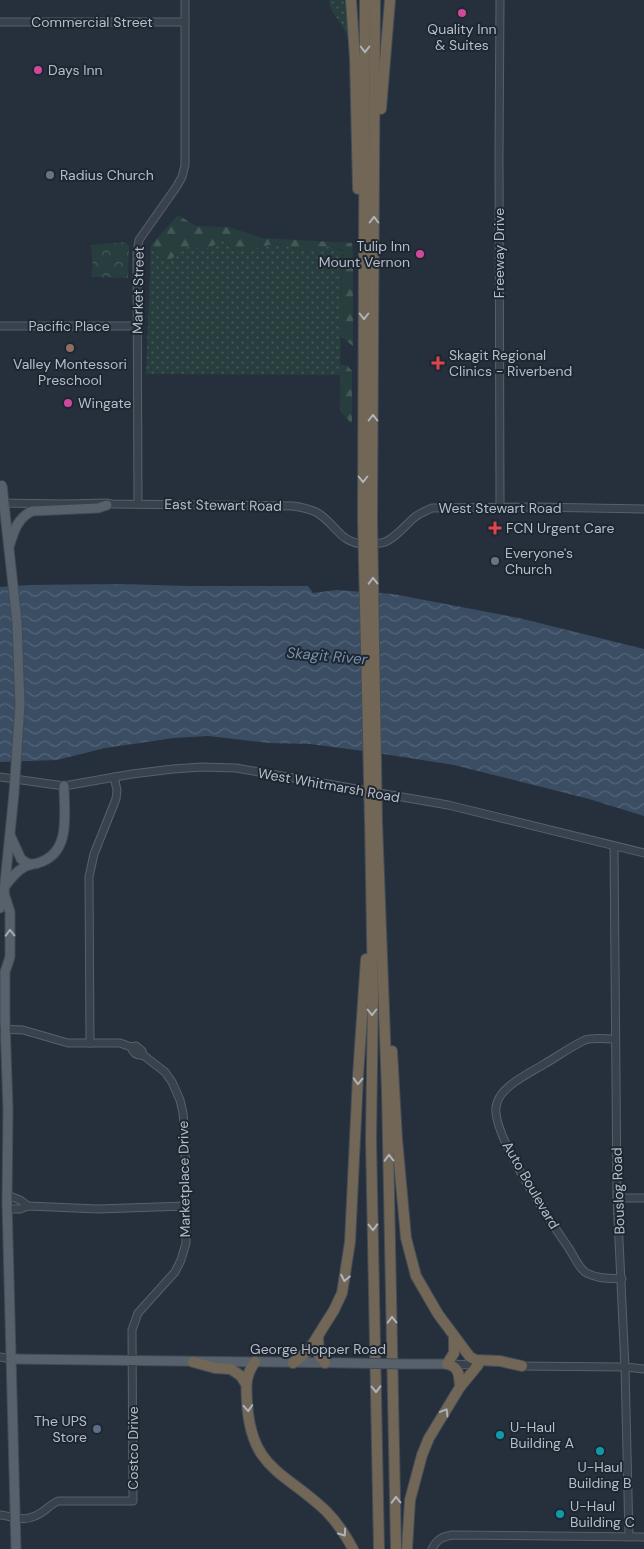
<svg xmlns="http://www.w3.org/2000/svg" width="644" height="1549" font-family="'DM Sans',sans-serif">
<style>
.grass{fill:url(#grass-dots)}
.forest{fill:url(#forest-firs)}
.park{fill:url(#park-crowns)}
.water{fill:url(#water-waves)}
.lines{fill:none;stroke-linecap:round;stroke-linejoin:round}
.minor-casing{stroke:#57606a;stroke-width:9}
.major-casing{stroke:#424b55;stroke-width:11}
.highway-casing{stroke:#444d57;stroke-width:12}
.minor{stroke:#39424c;stroke-width:7}
.major{stroke:#57616c;stroke-width:9}
.highway{stroke:#726656;stroke-width:10}
.major-bridge-casing{stroke:#424b55;stroke-width:11;stroke-linecap:butt}
.highway-bridge-casing{stroke:#444d57;stroke-width:12;stroke-linecap:butt}
.major-bridge{stroke:#57616c;stroke-width:9}
.highway-bridge{stroke:#726656;stroke-width:10}
.oneway{stroke:#aeb4bd}
.oneway2{stroke:#a2abb6}
.hotel-dot{fill:#d1479c;stroke:#1e2731;stroke-width:2}
.worship-dot{fill:#6b7280;stroke:#1e2731;stroke-width:2}
.education-dot{fill:#8d6e63;stroke:#1e2731;stroke-width:2}
.health-dot{fill:#e0444e;stroke:#1e2731;stroke-width:2}
.service-dot{fill:#5c6f8a;stroke:#1e2731;stroke-width:2}
.culture-dot{fill:#0f9aa8;stroke:#1e2731;stroke-width:2}
.labels{text-anchor:middle;stroke-width:4;stroke-linejoin:round;paint-order:stroke}
.street-label{font-size:14px;fill:#b5bdc8;stroke:#1e2731}
.poi-label{font-size:14px;fill:#b5bdc8;stroke:#1e2731;text-anchor:start}
.water-label{font-size:15px;font-style:italic;fill:#768faa;stroke:#1e2731}
</style>
<defs>
<pattern id="grass-dots" width="8" height="8" patternUnits="userSpaceOnUse" patternTransform="scale(1.25)"><rect width="8" height="8" fill="#283e3e"/><path d="M2 2h.1M6 6h.1" fill="none" stroke="#455858" stroke-width="1.8" stroke-linecap="round"/></pattern>
<pattern id="forest-firs" width="22" height="20" patternUnits="userSpaceOnUse" patternTransform="scale(1.25)"><rect width="22" height="20" fill="#283e3e"/><path d="M5 1l3.5 6h-7zM16 11l3.5 6h-7z" fill="#455858"/></pattern>
<pattern id="park-crowns" width="20" height="18" patternUnits="userSpaceOnUse" patternTransform="scale(1.25)"><rect width="20" height="18" fill="#283e3e"/><path d="M2 6a3 3 0 1 1 6 0M12 15a3 3 0 1 1 6 0" fill="none" stroke="#455858"/></pattern>
<pattern id="water-waves" width="16" height="10" patternUnits="userSpaceOnUse" patternTransform="scale(1.25)"><rect width="16" height="10" fill="#3a4d63"/><path d="M0 5q4-4 8 0t8 0" fill="none" stroke="#546578"/></pattern>
</defs>
<rect width="100%" height="100%" fill="#25303c"/>
<g class="grass">
<path d="M329 0H346L349 38 330 7Z"/>
<path d="M223 241 258 248 276 243 302 250H314L329 246 342 251 340 375 146 374 151 245 167 262 190 245 203 250Z"/>
</g>
<g class="forest">
<path d="M178 215 196 226 229 227 262 238 352 243 353 252V346L340 336 343 250 329 246 314 250H302L276 243 258 248 236 250 223 241 203 250 190 245 167 262 151 245Z"/>
<path d="M340 365H347L352 371V424L340 411Z"/>
</g>
<path class="park" d="M125 242 129 246 128 278 91 277 93 267 91 245Z"/>
<path class="water" d="M121 584 187 586H308L313 593 336 590 393 594 519 618 644 649V816L589 799 454 765 371 752 310 744 269 743 208 736 174 738 105 748 57 760 0 762V587L29 585Z"/>
<g class="lines">
<g class="minor-casing">
<g id="minor">
<path d="M500 0 499 155 500 507"/>
<path d="M0 22H185"/>
<path d="M0 326H137"/>
<path d="M0 503 67 504 72 506"/>
<path d="M67 504 106 503 112 504 293 506C301 507 309 509 316 512 336 523 339 544 366 544 372 544 379 544 385 542 397 537 405 525 415 517 420 513 426 511 432 508L536 507 644 509"/>
<path d="M138 504 137 253 139 240 177 186 182 177 185 165V0"/>
<path d="M0 777 64 786 132 774 173 769 202 767 236 768 448 805 644 853"/>
<path d="M614 846 617 1198 625 1367 629 1537"/>
<path d="M0 1029 23 1030 68 1043H120L131 1047 136 1046 142 1051 143 1055"/>
<path d="M615 1039C606 1039 594 1037 585 1040 572 1046 558 1056 546 1063 530 1073 498 1087 496 1107 492 1135 550 1221 568 1247 573 1254 578 1267 585 1272 596 1279 609 1278 622 1279"/>
<path d="M90 1043 89 877 94 854 116 799 117 790 114 777"/>
<path d="M7 1195 20 1200 28 1206"/>
<path d="M617 1198H644"/>
<path d="M8 1209H20L28 1206 98 1209 186 1206"/>
<path d="M0 1357 11 1359"/>
<path d="M450 1364 479 1365"/>
<path d="M519 1366 625 1367 644 1369"/>
<path d="M0 1515C12 1516 23 1522 35 1516 44 1513 49 1505 58 1501H133L132 1330 138 1313 175 1272 181 1260 186 1243 185 1138 183 1113 180 1100 172 1082 165 1072 143 1055C136 1056 133 1053 131 1047"/>
<path d="M432 1549C437 1539 442 1537 452 1535L644 1537"/>
</g>
</g>
<g class="major-casing">
<g id="major">
<path d="M5 513 17 622 19 680"/>
<path d="M10 544C14 530 18 518 32 511L98 508 107 505"/>
<path d="M11 837 21 859 30 865"/>
<path d="M5 886C12 877 19 868 31 864 33 864 36 864 38 863 72 853 64 813 64 786"/>
<path d="M4 893 10 912V957L5 972V1021L8 1110 7 1202 16 1549"/>
<path d="M0 908 4 893 14 793"/>
<path d="M11 1359 350 1363"/>
<path d="M405 1364H447"/>
</g>
</g>
<g class="highway-casing">
<g id="highway">
<path d="M351 0 355 58 358 189"/>
<path d="M381 109 390 0"/>
<path d="M363 519 365 0"/>
<path d="M372 519 375 0"/>
<path d="M370 821 373 994 371 1140 379 1549"/>
<path d="M377 822 387 1091 396 1549"/>
<path d="M392 1051 397 1139 406 1238 416 1276 438 1314 470 1357 476 1360 500 1361 522 1366"/>
<path d="M318 1337 319 1355 325 1363"/>
<path d="M454 1337V1353L447 1364C460 1367 459 1376 460 1387"/>
<path d="M193 1362 215 1368 231 1369 241 1376 246 1384"/>
<path d="M255 1362C245 1375 246 1387 247 1402 251 1470 284 1471 326 1511 337 1522 346 1536 353 1549"/>
<path d="M293 1363 309 1350 334 1310 342 1293 350 1242 358 1076 366 959"/>
<path d="M407 1549 410 1500 422 1455 429 1438 460 1387 478 1365"/>
</g>
</g>
<use href="#minor" class="minor"/>
<use href="#major" class="major"/>
<use href="#highway" class="highway"/>
<g class="major-bridge-casing">
<g id="major-bridge">
<path d="M2 485 5 513"/>
<path d="M14 793 20 704 19 680"/>
<path d="M350 1363 405 1364"/>
</g>
</g>
<g class="highway-bridge-casing">
<g id="highway-bridge">
<path d="M363 519 370 821"/>
<path d="M372 519 377 822"/>
</g>
</g>
<use href="#major-bridge" class="major-bridge"/>
<use href="#highway-bridge" class="highway-bridge"/>
</g>
<defs><path id="oneway-chevron" d="M-2-3.5L2.5 0L-2 3.5" fill="none" stroke-width="1.6" stroke-linecap="round" stroke-linejoin="round" transform="scale(1.25)"/></defs>
<g class="oneway">
<use href="#oneway-chevron" transform="translate(365 49) rotate(90)"/>
<use href="#oneway-chevron" transform="translate(374 220) rotate(-90)"/>
<use href="#oneway-chevron" transform="translate(364 316) rotate(90)"/>
<use href="#oneway-chevron" transform="translate(373 418) rotate(-90)"/>
<use href="#oneway-chevron" transform="translate(363 479) rotate(90)"/>
<use href="#oneway-chevron" transform="translate(373 581) rotate(-91)"/>
<use href="#oneway-chevron" transform="translate(372 1012) rotate(90)"/>
<use href="#oneway-chevron" transform="translate(358 1081) rotate(93)"/>
<use href="#oneway-chevron" transform="translate(389 1158) rotate(-91)"/>
<use href="#oneway-chevron" transform="translate(373 1227) rotate(89)"/>
<use href="#oneway-chevron" transform="translate(345 1278) rotate(101)"/>
<use href="#oneway-chevron" transform="translate(392 1320) rotate(-91)"/>
<use href="#oneway-chevron" transform="translate(376 1389) rotate(89)"/>
<use href="#oneway-chevron" transform="translate(248 1408) rotate(86)"/>
<use href="#oneway-chevron" transform="translate(445 1412) rotate(-59)"/>
<use href="#oneway-chevron" transform="translate(396 1500) rotate(-91)"/>
<use href="#oneway-chevron" transform="translate(343 1533) rotate(55)"/>
</g>
<use class="oneway2" href="#oneway-chevron" transform="translate(10 933) rotate(-91)"/>
<g class="hotel-dot">
<circle cx="462" cy="13" r="5"/>
<circle cx="38" cy="70" r="5"/>
<circle cx="420" cy="254" r="5"/>
<circle cx="68" cy="403" r="5"/>
</g>
<g class="worship-dot">
<circle cx="50" cy="175" r="5"/>
<circle cx="495" cy="561" r="5"/>
</g>
<circle class="education-dot" cx="70" cy="348" r="5"/>
<g class="health-dot">
<path d="M435.5 355.5h5v5h5v5h-5v5h-5v-5h-5v-5h5z"/>
<path d="M492.5 520.5h5v5h5v5h-5v5h-5v-5h-5v-5h5z"/>
</g>
<circle class="service-dot" cx="97" cy="1429" r="5"/>
<g class="culture-dot">
<circle cx="500" cy="1435" r="5"/>
<circle cx="600" cy="1451" r="5"/>
<circle cx="560" cy="1514" r="5"/>
</g>
<g class="labels">
<g class="street-label">
<text x="92" y="27">Commercial Street</text>
<text transform="translate(499 253) rotate(-90)" y="5">Freeway Drive</text>
<text transform="translate(138 290) rotate(-89)" y="5">Market Street</text>
<text x="69" y="331">Pacific Place</text>
<text transform="translate(223 505) rotate(1)" y="5">East Stewart Road</text>
<text x="500" y="513">West Stewart Road</text>
<text transform="translate(329 785) rotate(10)" y="5">West Whitmarsh Road</text>
<text transform="translate(184 1179) rotate(-91)" y="5">Marketplace Drive</text>
<text transform="translate(531 1185) rotate(60)" y="5">Auto Boulevard</text>
<text transform="translate(618 1191) rotate(-92)" y="5">Bouslog Road</text>
<text x="318" y="1354">George Hopper Road</text>
<text transform="translate(133 1448) rotate(-90)" y="5">Costco Drive</text>
</g>
<g class="poi-label">
<text x="462" y="34" text-anchor="middle">Quality Inn<tspan x="462" dy="16">&amp; Suites</tspan></text>
<text x="48" y="75">Days Inn</text>
<text x="60" y="180">Radius Church</text>
<text x="410" y="251" text-anchor="end">Tulip Inn<tspan x="410" dy="16">Mount Vernon</tspan></text>
<text x="449" y="360">Skagit Regional<tspan x="449" dy="16">Clinics - Riverbend</tspan></text>
<text x="70" y="369" text-anchor="middle">Valley Montessori<tspan x="70" dy="16">Preschool</tspan></text>
<text x="78" y="408">Wingate</text>
<text x="506" y="533">FCN Urgent Care</text>
<text x="505" y="558">Everyone's<tspan x="505" dy="16">Church</tspan></text>
<text x="87" y="1426" text-anchor="end">The UPS<tspan x="87" dy="16">Store</tspan></text>
<text x="510" y="1432">U-Haul<tspan x="510" dy="16">Building A</tspan></text>
<text x="600" y="1472" text-anchor="middle">U-Haul<tspan x="600" dy="16">Building B</tspan></text>
<text x="570" y="1511">U-Haul<tspan x="570" dy="16">Building C</tspan></text>
</g>
<g class="water-label">
<text transform="translate(327 656) rotate(5)" y="5">Skagit River</text>
</g>
</g>
</svg>
